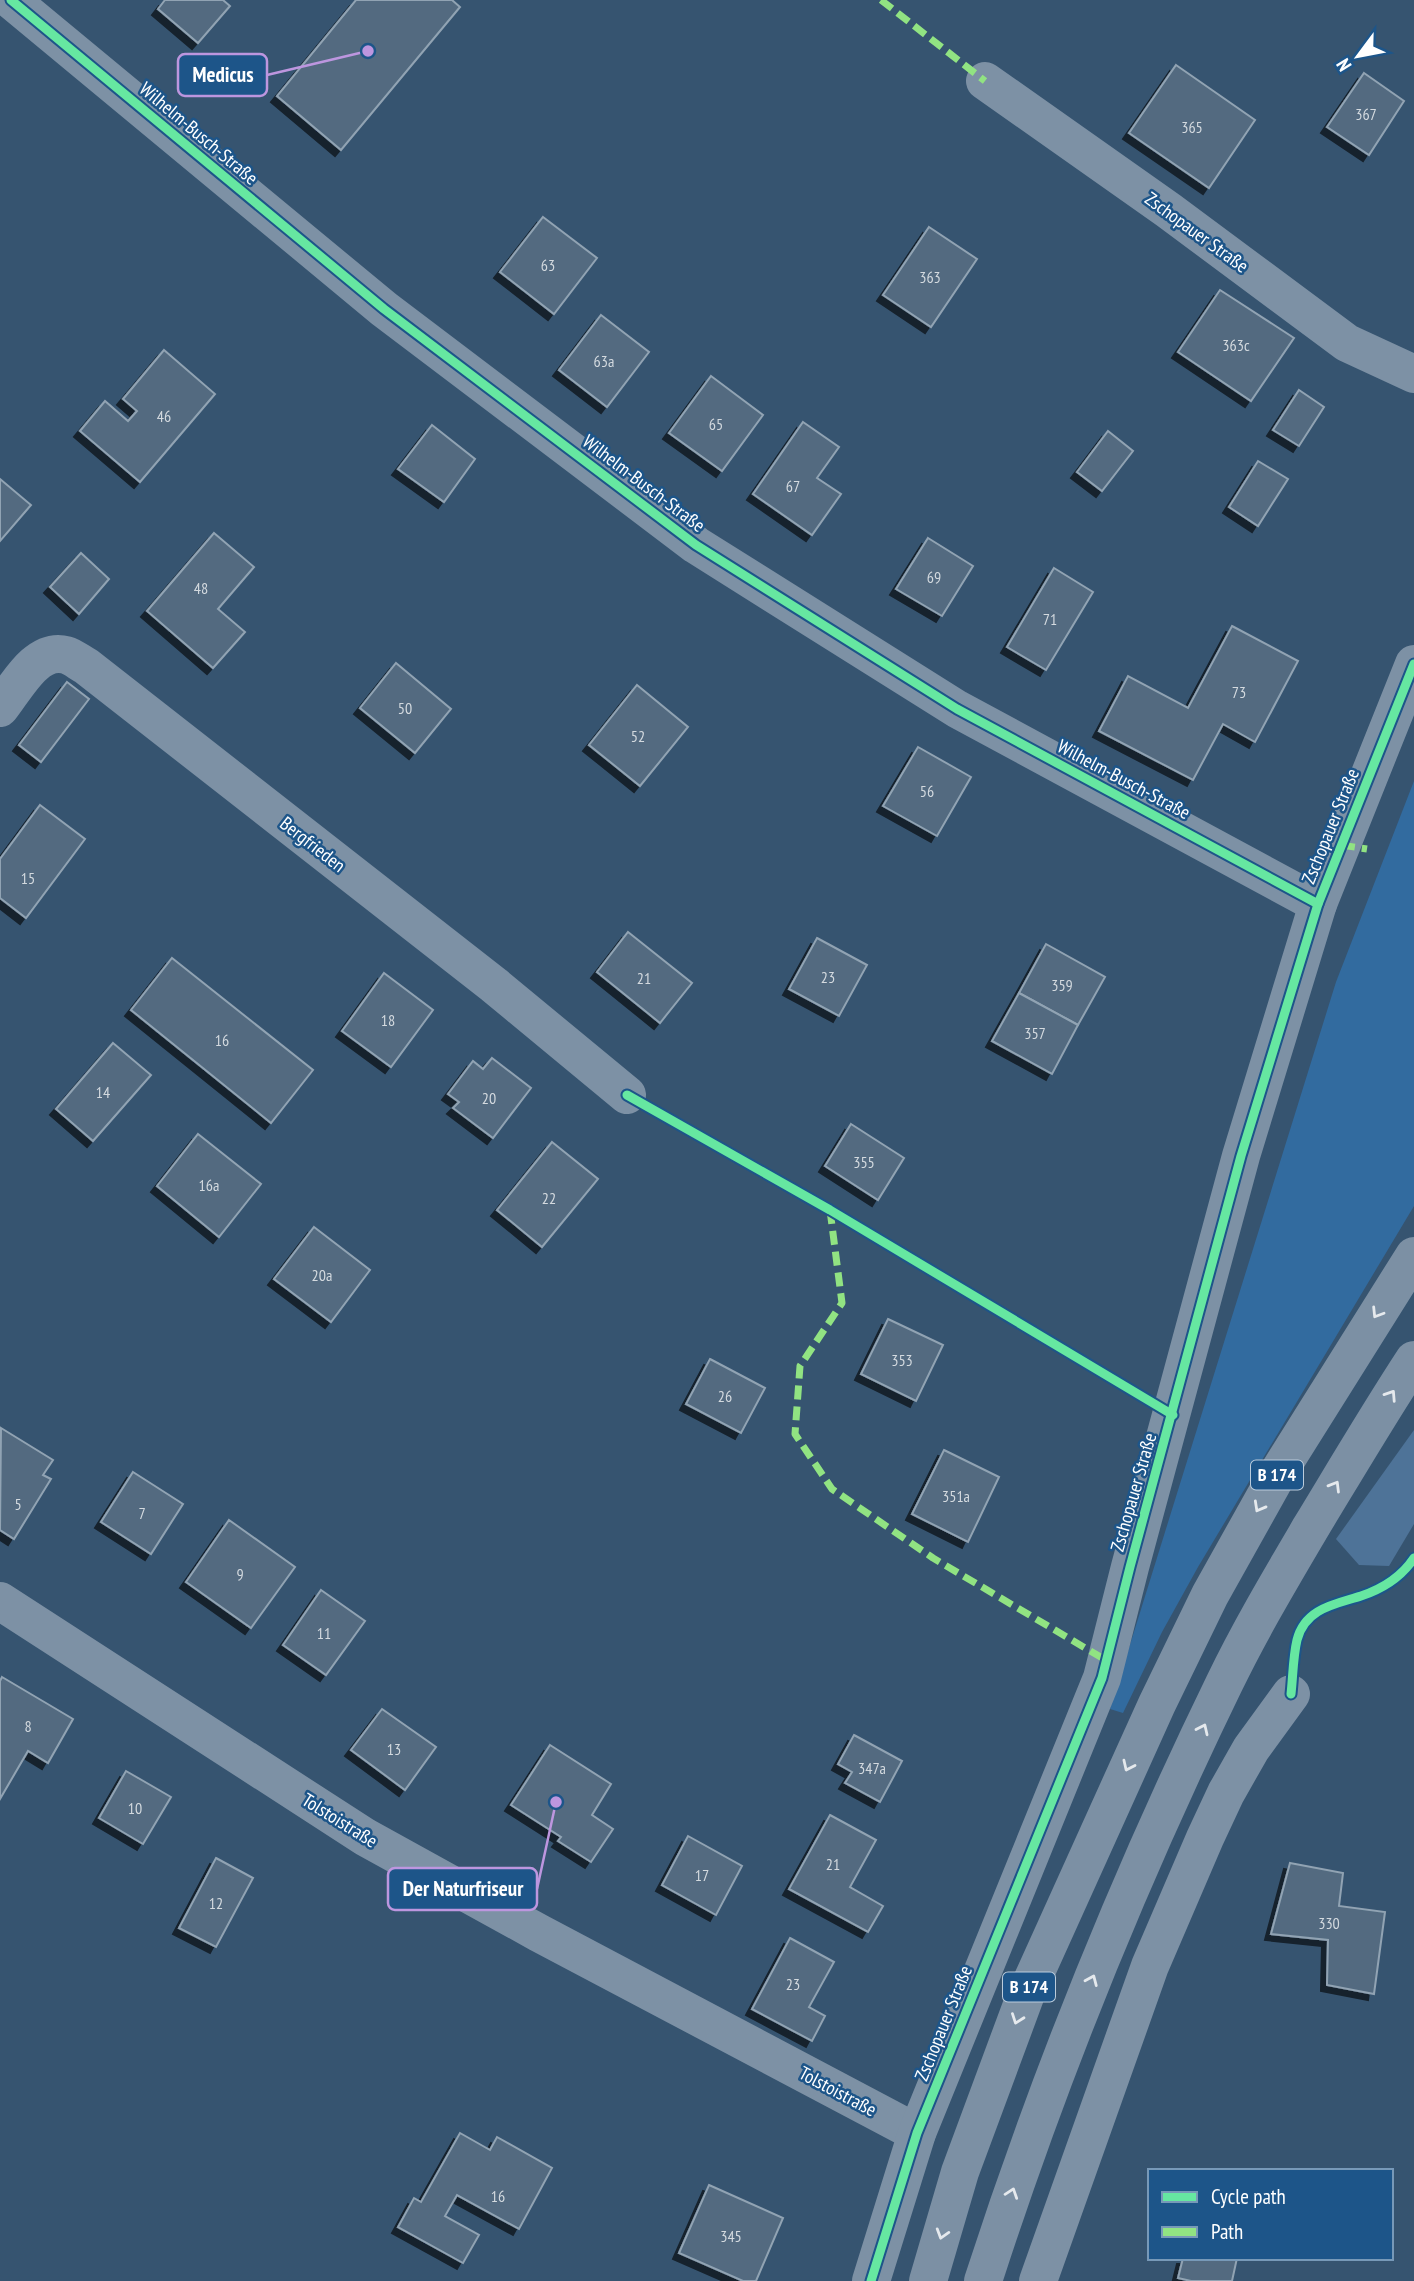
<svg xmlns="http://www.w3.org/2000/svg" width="1414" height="2281" font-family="'PT Sans Narrow',sans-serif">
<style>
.green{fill:#326b9f}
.water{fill:#4e7398}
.building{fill:#526b80;stroke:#91a3b3;stroke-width:2;filter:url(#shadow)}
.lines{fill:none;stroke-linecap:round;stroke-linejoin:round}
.minor{stroke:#7d91a5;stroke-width:38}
.trunk{stroke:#7c90a4;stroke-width:38}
.quiet{stroke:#91e382;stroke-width:7;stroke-dasharray:14 7;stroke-linecap:butt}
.cycleway-casing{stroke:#1d5589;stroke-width:13}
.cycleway{stroke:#66e7a1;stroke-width:9}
.oneway{stroke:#e5e9ed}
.labels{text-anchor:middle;stroke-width:5;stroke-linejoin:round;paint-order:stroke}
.number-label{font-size:16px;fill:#d4dadf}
.shield{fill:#1d5589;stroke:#bbccdc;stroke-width:2}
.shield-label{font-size:18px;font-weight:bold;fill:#fff}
.street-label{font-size:19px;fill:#fff;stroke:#1d5589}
.leader{fill:none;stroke:#bd96df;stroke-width:2.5}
.callout-dot{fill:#bd96df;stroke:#1d5589;stroke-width:2.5}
.callout{fill:#1d5589;stroke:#bd96df;stroke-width:2.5}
.callout-label{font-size:21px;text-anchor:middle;font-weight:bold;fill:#fff}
</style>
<defs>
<filter id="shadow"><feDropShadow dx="-6" dy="6" stdDeviation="0" flood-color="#0009"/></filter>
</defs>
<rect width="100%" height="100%" fill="#365470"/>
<path class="green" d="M1414 781V1206L1198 1567 1162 1632 1123 1713 1110 1709 1336 982Z"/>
<path class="water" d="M1414 1430V1524L1389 1566 1359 1565 1336 1539Z"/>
<g class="building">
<path d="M165 0H223L230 6 198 43 158 9Z"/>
<path d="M356 0H452L460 7 341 150 277 96Z"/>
<path d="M1176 65 1255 120 1209 188 1129 133Z"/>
<path d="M1364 73 1404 101 1369 155 1327 127Z"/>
<path d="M543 217 597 258 554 314 500 272Z"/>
<path d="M929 227 977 259 931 327 883 295Z"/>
<path d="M1220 290 1294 338 1251 401 1178 352Z"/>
<path d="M601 315 649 352 607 407 559 370Z"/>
<path d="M164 350 215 394 140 482 80 431 105 401 128 421 137 411 123 399Z"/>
<path d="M711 376 763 415 722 471 669 433Z"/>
<path d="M1299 390 1324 407 1299 446 1273 430Z"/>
<path d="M803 422 839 447 817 478 841 494 812 535 753 494Z"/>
<path d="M432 425 475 459 444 502 398 469Z"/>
<path d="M1108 431 1133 451 1102 491 1077 472Z"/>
<path d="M1258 461 1288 479 1258 526 1229 507Z"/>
<path d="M0 479 31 505 0 541Z"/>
<path d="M214 533 254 567 218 609 245 632 213 668 147 611Z"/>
<path d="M928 538 973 566 942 616 896 589Z"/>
<path d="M81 553 109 579 79 614 50 587Z"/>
<path d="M1054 568 1093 592 1046 670 1007 647Z"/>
<path d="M1232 626 1298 661 1255 742 1223 724 1193 780 1099 731 1128 676 1188 708Z"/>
<path d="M396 663 451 709 415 753 360 708Z"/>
<path d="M67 682 89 699 41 762 19 745Z"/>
<path d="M637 685 688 727 640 786 589 745Z"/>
<path d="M918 747 971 777 937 836 883 806Z"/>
<path d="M40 805 85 839 26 918 0 898V859Z"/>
<path d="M628 932 692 983 660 1023 597 972Z"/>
<path d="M817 938 867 965 839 1016 789 989Z"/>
<path d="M1046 944 1105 977 1078 1025 1019 993Z"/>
<path d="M172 958 313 1070 271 1123 131 1010Z"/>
<path d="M384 973 433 1010 391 1067 342 1031Z"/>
<path d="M1019 993 1078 1025 1052 1074 992 1041Z"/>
<path d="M113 1043 151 1075 93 1141 56 1109Z"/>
<path d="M492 1058 531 1088 493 1138 453 1108 459 1102 448 1094 473 1061 483 1069Z"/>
<path d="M851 1124 904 1158 878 1200 825 1166Z"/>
<path d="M198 1134 261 1184 219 1237 157 1186Z"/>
<path d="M552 1142 598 1179 542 1247 497 1210Z"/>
<path d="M314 1227 370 1270 331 1322 274 1279Z"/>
<path d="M888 1319 943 1345 916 1401 861 1374Z"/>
<path d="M710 1359 765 1388 741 1433 686 1404Z"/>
<path d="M1 1428 53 1460 43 1475 51 1479 14 1539 0 1530Z"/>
<path d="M944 1450 999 1477 968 1542 912 1514Z"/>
<path d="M133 1472 183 1504 151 1554 101 1522Z"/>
<path d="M229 1520 295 1567 251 1628 186 1582Z"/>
<path d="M321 1590 365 1621 326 1675 283 1645Z"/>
<path d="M2 1677 73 1719 48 1763 28 1751 0 1799V1681Z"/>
<path d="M382 1709 436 1747 405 1790 351 1750Z"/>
<path d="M854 1735 902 1761 880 1802 845 1783 852 1772 838 1764Z"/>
<path d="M550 1745 611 1784 592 1815 613 1829 591 1862 558 1841 561 1837 511 1805Z"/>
<path d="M126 1771 171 1797 143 1844 99 1818Z"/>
<path d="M830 1815 876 1840 850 1887 883 1906 868 1932 789 1889Z"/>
<path d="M688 1836 742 1866 716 1915 662 1885Z"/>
<path d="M216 1858 253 1878 216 1947 179 1928Z"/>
<path d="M1290 1863 1343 1873 1339 1906 1385 1912 1374 1994 1327 1985 1328 1940 1271 1934Z"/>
<path d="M790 1938 834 1962 809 2007 825 2016 812 2041 752 2009Z"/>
<path d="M460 2133 490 2150 497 2137 552 2168 519 2229 457 2195 445 2216 479 2235 463 2263 398 2227 414 2198 421 2202Z"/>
<path d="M709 2185 783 2218 756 2281H743L679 2253Z"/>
<path d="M1183 2258H1237L1232 2281H1191L1178 2278Z"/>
</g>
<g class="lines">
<g class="minor">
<path d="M11 0 384 309 696 545 957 709 1318 904"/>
<path d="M985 81 1168 210 1347 343 1414 374"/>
<path d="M0 708C16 688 36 647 66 655 73 657 80 663 86 666L494 985 627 1095"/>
<path d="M0 1601 365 1837 539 1933 917 2133"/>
<path d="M871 2281 917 2133 1102 1678 1130 1567 1241 1156 1318 904 1414 664"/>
<path d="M1038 2281 1150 1966 1205 1838 1226 1793 1251 1749 1291 1694"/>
</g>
<g class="trunk">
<path d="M928 2281 960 2172 1026 1994 1157 1704 1210 1595 1281 1468 1414 1256"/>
<path d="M983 2281C1049 2077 1130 1877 1224 1684 1250 1630 1281 1578 1311 1527 1345 1471 1378 1415 1414 1360"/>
</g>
<g class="quiet">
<path d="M881 0 985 81"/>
<path d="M1341 845 1367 849"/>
<path d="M830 1210 842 1303 800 1366 795 1434 832 1489 933 1558 1109 1662"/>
</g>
<g class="cycleway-casing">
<g id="cycleway">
<path d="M11 0 384 309 696 545 957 709 1318 904"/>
<path d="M627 1095 830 1210 1173 1415"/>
<path d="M1291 1694C1293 1676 1293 1657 1297 1640 1305 1608 1336 1604 1361 1596 1382 1589 1402 1576 1414 1558"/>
<path d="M871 2281 917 2133 1102 1678 1130 1567 1241 1156 1318 904 1414 664"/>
</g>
</g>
<use href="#cycleway" class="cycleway"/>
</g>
<defs><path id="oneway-chevron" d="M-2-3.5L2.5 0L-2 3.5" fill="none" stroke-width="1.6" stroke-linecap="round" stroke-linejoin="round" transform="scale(1.75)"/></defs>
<g class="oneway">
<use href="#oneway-chevron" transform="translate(1377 1313) rotate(122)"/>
<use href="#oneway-chevron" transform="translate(1391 1395) rotate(-57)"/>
<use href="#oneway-chevron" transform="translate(1335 1486) rotate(-59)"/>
<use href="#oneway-chevron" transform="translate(1259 1507) rotate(119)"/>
<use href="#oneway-chevron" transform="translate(1203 1729) rotate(-65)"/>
<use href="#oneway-chevron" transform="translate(1128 1766) rotate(115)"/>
<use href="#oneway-chevron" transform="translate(1092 1980) rotate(-67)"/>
<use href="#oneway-chevron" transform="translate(1017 2019) rotate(110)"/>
<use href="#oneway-chevron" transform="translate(1012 2193) rotate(-71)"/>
<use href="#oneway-chevron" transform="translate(942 2234) rotate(107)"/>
</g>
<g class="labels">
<g class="number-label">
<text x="1366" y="120">367</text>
<text x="1192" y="133">365</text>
<text x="548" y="271">63</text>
<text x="930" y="283">363</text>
<text x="1236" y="351">363c</text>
<text x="604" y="367">63a</text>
<text x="164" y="422">46</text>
<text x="716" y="430">65</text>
<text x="793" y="492">67</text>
<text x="934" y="583">69</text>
<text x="201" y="594">48</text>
<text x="1050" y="625">71</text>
<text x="1239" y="698">73</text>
<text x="405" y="714">50</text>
<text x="638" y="742">52</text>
<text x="927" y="797">56</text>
<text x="28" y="884">15</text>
<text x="828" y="983">23</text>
<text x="644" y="984">21</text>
<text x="1062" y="991">359</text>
<text x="388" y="1026">18</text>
<text x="1035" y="1039">357</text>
<text x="222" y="1046">16</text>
<text x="103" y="1098">14</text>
<text x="489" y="1104">20</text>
<text x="864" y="1168">355</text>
<text x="209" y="1191">16a</text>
<text x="549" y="1204">22</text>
<text x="322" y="1281">20a</text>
<text x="902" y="1366">353</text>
<text x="725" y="1402">26</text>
<text x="956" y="1502">351a</text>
<text x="18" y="1510">5</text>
<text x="142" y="1519">7</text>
<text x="240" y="1580">9</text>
<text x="324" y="1639">11</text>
<text x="28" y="1732">8</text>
<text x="394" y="1755">13</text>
<text x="872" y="1774">347a</text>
<text x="135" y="1814">10</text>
<text x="833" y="1870">21</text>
<text x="702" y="1881">17</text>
<text x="216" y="1909">12</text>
<text x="1329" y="1929">330</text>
<text x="793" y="1990">23</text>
<text x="498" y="2202">16</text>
<text x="731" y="2242">345</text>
</g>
<g class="shield">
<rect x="1251" y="1460.5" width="52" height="29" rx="5"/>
<rect x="1003" y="1972.5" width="52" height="29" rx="5"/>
</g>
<g class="shield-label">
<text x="1277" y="1481">B 174</text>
<text x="1029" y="1993">B 174</text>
</g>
<g class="street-label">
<text transform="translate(199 133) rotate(40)" y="7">Wilhelm-Busch-Straße</text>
<text transform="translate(1197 232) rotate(36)" y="7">Zschopauer Straße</text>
<text transform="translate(644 483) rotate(37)" y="7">Wilhelm-Busch-Straße</text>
<text transform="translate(1124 779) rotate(28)" y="7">Wilhelm-Busch-Straße</text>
<text transform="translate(1330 826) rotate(-68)" y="7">Zschopauer Straße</text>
<text transform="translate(313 844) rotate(38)" y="7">Bergfrieden</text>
<text transform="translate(1133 1492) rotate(-74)" y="7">Zschopauer Straße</text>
<text transform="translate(340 1820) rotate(32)" y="7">Tolstoistraße</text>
<text transform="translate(943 2023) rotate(-68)" y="7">Zschopauer Straße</text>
<text transform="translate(838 2091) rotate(28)" y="7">Tolstoistraße</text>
</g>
</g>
<path class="leader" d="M368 51L267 75M556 1802L537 1889"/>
<g class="callout-dot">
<circle cx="368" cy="51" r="7"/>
<circle cx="556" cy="1802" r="7"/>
</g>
<g class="callout">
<rect x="178" y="54" width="89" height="42" rx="7"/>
<rect x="388" y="1868" width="149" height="42" rx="7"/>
</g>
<g class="callout-label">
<text x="223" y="82">Medicus</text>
<text x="463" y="1896">Der Naturfriseur</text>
</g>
<rect x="1148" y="2169" width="245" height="91" fill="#1d5589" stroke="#7799b8" stroke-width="2"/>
<rect x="1162" y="2192" width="35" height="10" fill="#66e7a1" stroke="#7799b8" stroke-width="2"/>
<text x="1211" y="2204" font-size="21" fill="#ffffff">Cycle path</text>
<rect x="1162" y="2227" width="35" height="10" fill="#91e382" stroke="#7799b8" stroke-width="2"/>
<text x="1211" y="2239" font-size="21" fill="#ffffff">Path</text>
<g transform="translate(1358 56) rotate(238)" stroke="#1d5589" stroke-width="5" paint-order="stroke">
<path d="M0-5L12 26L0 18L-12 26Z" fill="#ffffff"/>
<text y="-10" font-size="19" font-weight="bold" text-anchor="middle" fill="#ffffff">N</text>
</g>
</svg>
